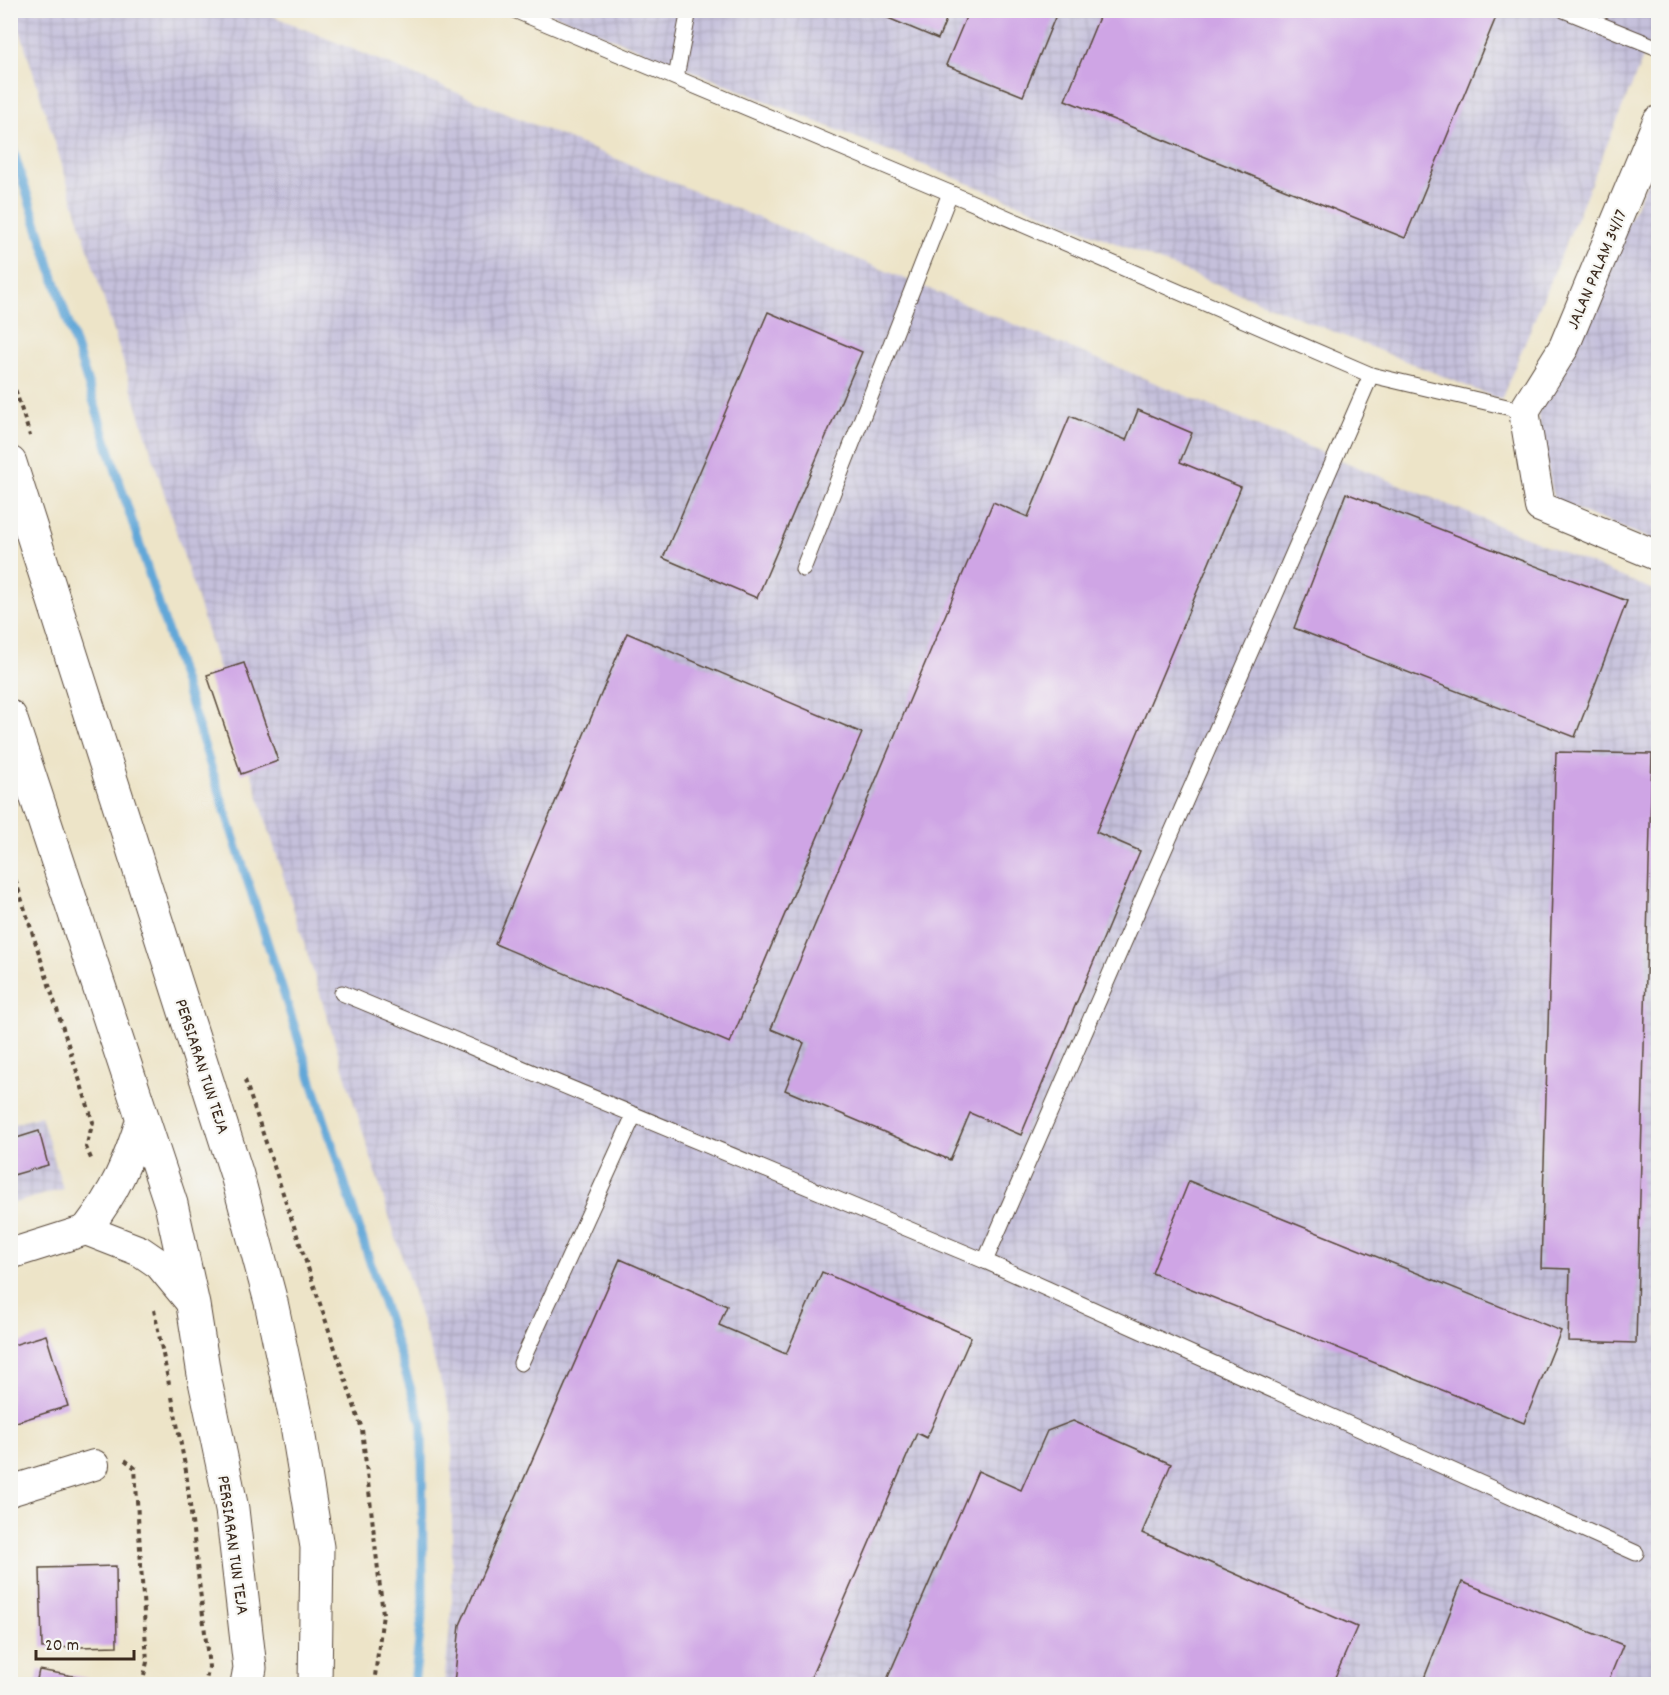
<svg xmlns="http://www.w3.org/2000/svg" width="1669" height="1695" font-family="Dekko,sans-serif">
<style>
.industrial{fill:url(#industrial-grid)}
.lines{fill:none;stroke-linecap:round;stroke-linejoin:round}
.stream{stroke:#62a7d8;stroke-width:9}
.building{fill:#cfa5e5}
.service-casing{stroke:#564638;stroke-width:17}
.minor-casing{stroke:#564638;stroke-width:32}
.primary-casing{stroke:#564638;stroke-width:35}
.path{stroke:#564638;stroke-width:4;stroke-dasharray:4.5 4.5;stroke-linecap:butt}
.service{stroke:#fff;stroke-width:15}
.minor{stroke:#fff;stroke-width:30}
.primary{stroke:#fff;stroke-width:33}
.labels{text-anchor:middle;stroke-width:4.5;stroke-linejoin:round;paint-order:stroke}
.street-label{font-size:18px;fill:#3b2a1e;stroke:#f6f6f2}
</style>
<defs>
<pattern id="industrial-grid" width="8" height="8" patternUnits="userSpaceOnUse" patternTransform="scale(1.5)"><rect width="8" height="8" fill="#c5c0db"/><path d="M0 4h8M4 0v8" fill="none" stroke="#aaa5bc"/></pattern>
</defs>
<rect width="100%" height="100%" fill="#f6f6f2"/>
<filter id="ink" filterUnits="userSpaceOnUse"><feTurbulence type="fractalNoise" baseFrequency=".0167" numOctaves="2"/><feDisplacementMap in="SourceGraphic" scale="12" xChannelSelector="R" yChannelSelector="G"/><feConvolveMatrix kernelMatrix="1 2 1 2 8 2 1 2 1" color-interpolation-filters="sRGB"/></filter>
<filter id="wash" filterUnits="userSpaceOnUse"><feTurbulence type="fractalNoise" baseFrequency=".008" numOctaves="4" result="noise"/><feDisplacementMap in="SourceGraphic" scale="24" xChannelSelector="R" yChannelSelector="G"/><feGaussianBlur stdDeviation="1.35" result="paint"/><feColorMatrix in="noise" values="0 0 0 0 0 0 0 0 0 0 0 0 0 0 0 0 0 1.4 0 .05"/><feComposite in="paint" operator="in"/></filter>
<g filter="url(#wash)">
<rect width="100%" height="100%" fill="#ede4c8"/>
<g class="industrial">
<path d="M1658 10V22L1501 400 545 11Z"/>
<path d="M14 11H261L1658 592V1684H444L452 1607V1418Z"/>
<path d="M1658 159V542L1554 501 1537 413Z"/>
<path d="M41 1116 63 1189 11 1204V1125Z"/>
</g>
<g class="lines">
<path class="stream" d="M10 141 422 1424 423 1608 414 1684"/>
</g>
<g id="blocks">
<g class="building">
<path d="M869 10H950L938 39Z"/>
<path d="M969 10H1058L1023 96 946 65Z"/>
<path d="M1102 10H1499L1405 238 1065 100Z"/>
<path d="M768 312 862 352 757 598 663 558Z"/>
<path d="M1138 410 1192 433 1180 462 1241 487 1096 832 1140 851 1021 1135 970 1113 950 1160 785 1090 804 1043 771 1029 993 502 1028 517 1070 416 1126 440Z"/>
<path d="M1346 493 1627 601 1575 737 1294 628Z"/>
<path d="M627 633 862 733 730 1043 495 944Z"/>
<path d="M244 663 278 761 241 774 207 675Z"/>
<path d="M1556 752 1652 754 1636 1343 1568 1341 1570 1269 1541 1268Z"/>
<path d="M39 1131 48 1165 10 1176V1140Z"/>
<path d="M1189 1181 1561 1331 1524 1423 1152 1273Z"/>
<path d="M620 1259 727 1306 719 1325 786 1354 822 1272 971 1337 927 1438 917 1433 808 1684H454L460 1625Z"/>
<path d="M46 1335 68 1406 10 1424V1346Z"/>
<path d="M1073 1421 1171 1464 1142 1533 1357 1627 1332 1684H885L978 1471 1021 1490 1047 1431Z"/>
<path d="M116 1566 117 1646 42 1648 40 1568Z"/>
<path d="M1462 1582 1623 1645 1607 1684H1431L1423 1681Z"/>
<path d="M39 1670 108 1682 107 1684H36Z"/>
</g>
</g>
</g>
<g filter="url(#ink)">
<use href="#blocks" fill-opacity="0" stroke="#564638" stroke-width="1.5"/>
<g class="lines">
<g class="service-casing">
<g id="service">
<path d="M514 10 950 193 1371 375 1524 411"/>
<path d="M1564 10 1658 48"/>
<path d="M676 77 689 10"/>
<path d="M803 569 950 193"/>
<path d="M342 993 985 1261 1636 1553"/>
<path d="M985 1261 1371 375"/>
<path d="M521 1363 634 1115"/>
</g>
</g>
<g class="minor-casing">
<g id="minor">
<path d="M1658 121 1564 347 1524 411 1540 507 1658 556"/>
<path d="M86 1230 140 1251 159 1264 193 1305"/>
<path d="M86 1230C115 1192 128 1163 142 1117"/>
<path d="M10 1254 86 1230"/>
<path d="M10 1491 94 1465"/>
</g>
</g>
<g class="primary-casing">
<g id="primary">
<path d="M10 463 237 1175 271 1302 297 1425 317 1547 315 1684"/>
<path d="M10 717 171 1204 193 1305 205 1381 232 1509 250 1668 247 1684"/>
</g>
</g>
<g class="path">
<path d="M10 373 30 436"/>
<path d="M10 863 93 1122 86 1147 92 1161"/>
<path d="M245 1080 362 1429 383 1614 374 1684"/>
<path d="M154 1310 169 1384"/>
<path d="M172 1397 186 1471 209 1667 205 1684"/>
<path d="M125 1460 135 1468 147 1662 142 1684"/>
</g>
<use href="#service" class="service"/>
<use href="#minor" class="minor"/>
<use href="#primary" class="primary"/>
</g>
</g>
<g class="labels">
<g class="street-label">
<text transform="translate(1596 269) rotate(-67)" y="6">JALAN PALAM 34/17</text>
<text transform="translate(203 1066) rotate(72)" y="6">PERSIARAN TUN TEJA</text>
<text transform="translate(234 1545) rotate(82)" y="6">PERSIARAN TUN TEJA</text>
</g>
</g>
<rect width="1669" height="1695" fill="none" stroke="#f6f6f2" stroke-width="36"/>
<path d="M36 1650v9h98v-9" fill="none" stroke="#3b2a1e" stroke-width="3"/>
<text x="45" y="1650" font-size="18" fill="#3b2a1e" stroke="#f6f6f2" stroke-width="4.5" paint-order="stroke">20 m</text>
</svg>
